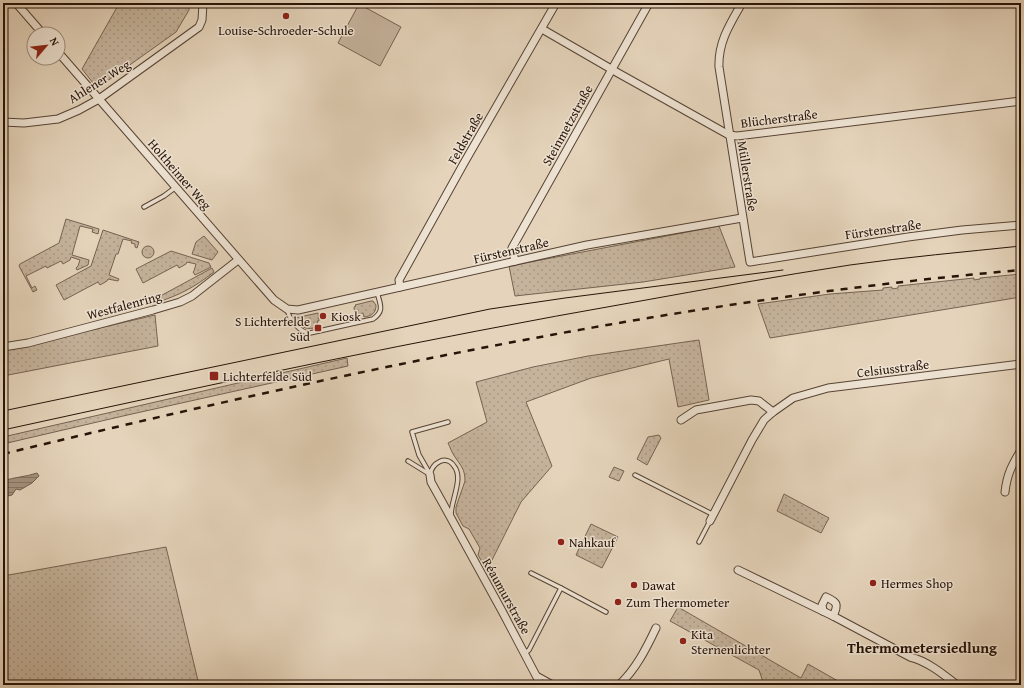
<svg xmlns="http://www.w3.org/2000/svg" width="1024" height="688" font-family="'Gentium Book Plus',serif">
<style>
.green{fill:url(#green-dots);stroke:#766352}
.pitch{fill:#c5b39c;stroke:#766352}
.water{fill:url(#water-rules);stroke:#725f4e}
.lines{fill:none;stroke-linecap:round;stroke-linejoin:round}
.lane-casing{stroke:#564334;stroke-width:5.5}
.street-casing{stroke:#564334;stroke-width:9}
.lane{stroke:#eee3d3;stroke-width:3.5}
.street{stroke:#eee3d3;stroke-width:7}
.tram{stroke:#271307;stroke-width:1}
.rail{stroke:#271307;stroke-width:2.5;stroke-dasharray:7 7;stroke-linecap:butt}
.poi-dot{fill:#8f2418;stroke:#eee3d3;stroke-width:1.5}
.labels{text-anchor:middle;stroke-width:3;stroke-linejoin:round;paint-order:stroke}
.poi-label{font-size:13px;fill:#271307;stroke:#eee3d3;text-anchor:start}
.street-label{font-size:13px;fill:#271307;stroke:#eee3d3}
.quarter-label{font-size:15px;font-weight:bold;fill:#271307;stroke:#eee3d3}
</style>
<defs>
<pattern id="green-dots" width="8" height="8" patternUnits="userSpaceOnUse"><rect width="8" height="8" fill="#c5b39c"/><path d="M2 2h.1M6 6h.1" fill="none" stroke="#a99985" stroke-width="1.8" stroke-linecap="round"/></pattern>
<pattern id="water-rules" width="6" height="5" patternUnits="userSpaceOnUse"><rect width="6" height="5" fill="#a4927e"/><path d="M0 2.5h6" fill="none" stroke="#867665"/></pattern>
</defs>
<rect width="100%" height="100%" fill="#e5d4bb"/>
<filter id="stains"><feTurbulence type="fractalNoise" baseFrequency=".005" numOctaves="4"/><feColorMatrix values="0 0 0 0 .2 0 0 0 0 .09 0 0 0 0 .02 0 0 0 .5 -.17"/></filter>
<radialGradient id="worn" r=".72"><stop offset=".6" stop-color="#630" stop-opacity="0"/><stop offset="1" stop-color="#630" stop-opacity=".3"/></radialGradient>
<g class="green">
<path d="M118 3H189V10L176 32 103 84 93 83 82 69 116 9Z"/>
<path d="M66 219 99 229 98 234 92 232 93 229 80 226 72 255 89 260 88 265 77 270 76 268 78 266 80 260 71 257 70 260 63 264 61 261 47 268 46 266 26 276 32 288 35 286 37 290 33 292 19 266 20 264 59 243Z"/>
<path d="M719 226 735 267 643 282 515 296 509 266Z"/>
<path d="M103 230 139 242 137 248 135 247V244L131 243 132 241 123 239 118 254H116L109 275 119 279 118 281 108 279 107 281 100 285 98 282 64 300 56 285 91 266Z"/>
<path d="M204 236 218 252 212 260 192 254 196 242Z"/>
<circle cx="148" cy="252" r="6"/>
<path d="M171 251 209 263 211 267 195 275 193 272 194 271 196 264 187 262 186 264 179 268 177 265 143 283 136 269Z"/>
<path d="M212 268 214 272C193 288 180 295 155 303L153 300Z"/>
<path d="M1021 274V297L770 338 758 304 830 294 883 290V288L892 287V289L898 288V286L974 278V280L980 279V278Z"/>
<path d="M371 301H373L376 305C376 313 372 316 364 317L363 313 355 315 354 307 356 306 355 305Z"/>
<path d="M318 313 319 321H317L318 325 314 326V328C304 330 301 326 295 318Z"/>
<path d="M155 315 158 346 3 376V351Z"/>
<path d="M699 340 709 400 678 407 669 359 591 378 526 402 552 466 521 502 487 570 478 555 480 548 469 529 463 526 456 513V507L465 481C465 469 461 466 455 457 452 453 450 447 448 443L487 422 476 382 533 367 588 356Z"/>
<path d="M347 358 348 366 123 416 3 444V437Z"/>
<path d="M659 435 661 438 647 465 637 459 648 437Z"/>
<path d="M614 467 624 471 619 481 609 477Z"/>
<path d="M784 494 829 518 821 533 777 511Z"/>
<path d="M591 524 618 537 602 568 576 555Z"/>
<path d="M166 547 199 685H3V576Z"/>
<path d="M678 607 801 678 808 664 845 685H764L759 670 670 621Z"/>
</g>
<path class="pitch" d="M359 4 401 27 380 66 338 43Z"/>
<path class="water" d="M37 473 39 476 32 483 20 490 16 489 12 495 3 497V481C14 477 26 477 37 473Z"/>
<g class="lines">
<g class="lane-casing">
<g id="lane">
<path d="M144 207 164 196 176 187"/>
<path d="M287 309C289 319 300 333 310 333L373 319C385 311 380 304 377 292"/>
<path d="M408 461 429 474"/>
<path d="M430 474 419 455 412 432 448 422"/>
<path d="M430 475C432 463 446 454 454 466 464 478 451 500 451 515"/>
<path d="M635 475 714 515"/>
<path d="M699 542 710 521"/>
<path d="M561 588 606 612"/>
<path d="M525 653 529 650 561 588 531 573"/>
<path d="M538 675 556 685"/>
</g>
</g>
<g class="street-casing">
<g id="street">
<path d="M16 3 43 34"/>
<path d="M742 3C730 24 718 42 719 67L750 262 908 237 962 230 1021 225"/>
<path d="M542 29 618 73 729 135 737 136 1021 101"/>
<path d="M58 52 274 300 287 309 298 310 587 245 742 218"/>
<path d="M3 122 24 123 58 119 79 110 99 99 199 27 202 20 203 3"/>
<path d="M515 261 512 248 649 3"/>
<path d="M400 287 399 280 464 163 556 3"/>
<path d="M3 347 28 343 153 310 180 302 192 296 238 260"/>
<path d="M681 420 696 410 751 400 759 401 773 412"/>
<path d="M430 475 431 482 441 500 502 611 541 685"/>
<path d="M1005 492C1007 474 1012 465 1021 450"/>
<path d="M710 521 752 440 764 420 773 412 793 398 828 388 1021 364"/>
<path d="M738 570 833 616 910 657C927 661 943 674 957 685"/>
<path d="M823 611 822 605 826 597C837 602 839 604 833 616"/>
<path d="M619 685C636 669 646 649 656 628"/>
</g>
</g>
<use href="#lane" class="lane"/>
<use href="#street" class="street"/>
<g class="tram">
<path d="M3 411 490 309 565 298 783 270"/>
<path d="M3 430C213 384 423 339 635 302 707 289 778 276 850 265 907 257 964 252 1021 246"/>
</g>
<path class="rail" d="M3 454C338 373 677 300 1021 270"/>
</g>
<g class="poi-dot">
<circle cx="286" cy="16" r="4"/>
<circle cx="323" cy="316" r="4"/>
<rect x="314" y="324" width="8" height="8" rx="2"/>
<rect x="209" y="371" width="10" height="10" rx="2"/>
<circle cx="561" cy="542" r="4"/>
<circle cx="873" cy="583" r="4"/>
<circle cx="634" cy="585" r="4"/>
<circle cx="618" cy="602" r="4"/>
<circle cx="683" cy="641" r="4"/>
</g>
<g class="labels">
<g class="poi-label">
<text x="286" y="35" text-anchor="middle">Louise-Schroeder-Schule</text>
<text x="331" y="321">Kiosk</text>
<text x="310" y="326" text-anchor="end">S Lichterfelde<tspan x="310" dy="15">Süd</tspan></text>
<text x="223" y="381">Lichterfelde Süd</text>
<text x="569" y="547">Nahkauf</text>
<text x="881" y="588">Hermes Shop</text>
<text x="642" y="590">Dawat</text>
<text x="626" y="607">Zum Thermometer</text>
<text x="691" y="639">Kita<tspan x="691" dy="15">Sternenlichter</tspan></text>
</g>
<g class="street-label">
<text transform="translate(99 81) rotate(-32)" y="5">Ahlener Weg</text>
<text transform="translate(779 118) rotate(-7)" y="5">Blücherstraße</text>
<text transform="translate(567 125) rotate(-61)" y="5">Steinmetzstraße</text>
<text transform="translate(465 138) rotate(-60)" y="5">Feldstraße</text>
<text transform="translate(180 174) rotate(49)" y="5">Holtheimer Weg</text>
<text transform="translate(748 176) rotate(81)" y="5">Müllerstraße</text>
<text transform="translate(883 229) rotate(-8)" y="5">Fürstenstraße</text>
<text transform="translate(511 250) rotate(-13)" y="5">Fürstenstraße</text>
<text transform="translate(124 305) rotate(-15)" y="5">Westfalenring</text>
<text transform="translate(893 368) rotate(-7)" y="5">Celsiusstraße</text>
<text transform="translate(507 596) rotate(61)" y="5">Réaumurstraße</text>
</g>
<g class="quarter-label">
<text x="922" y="653">Thermometersiedlung</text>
</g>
</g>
<rect width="1024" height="688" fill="none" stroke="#e5d4bb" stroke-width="16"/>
<rect x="4" y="4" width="1016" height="680" fill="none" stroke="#271307" stroke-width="2"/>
<rect x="8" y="8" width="1008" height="672" fill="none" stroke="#271307"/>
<g transform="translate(46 46) rotate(62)"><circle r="19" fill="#eee3d3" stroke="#9e9081"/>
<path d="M0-3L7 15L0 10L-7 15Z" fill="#8f2418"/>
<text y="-6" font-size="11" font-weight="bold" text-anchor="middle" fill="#271307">N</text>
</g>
<rect width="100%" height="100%" filter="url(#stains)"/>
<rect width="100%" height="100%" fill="url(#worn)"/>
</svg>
